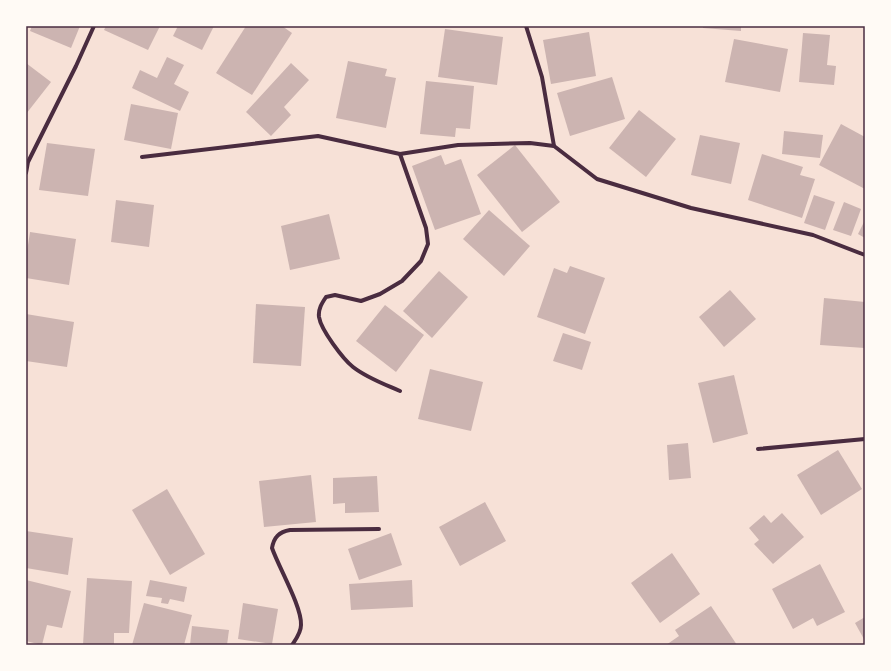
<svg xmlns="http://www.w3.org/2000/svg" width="891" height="671" font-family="'Golos Text',sans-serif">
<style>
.building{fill:#ccb4b1}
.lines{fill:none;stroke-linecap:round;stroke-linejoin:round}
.minor{stroke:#4a2c40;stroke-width:4}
.neatline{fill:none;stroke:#4a2c40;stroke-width:1.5}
</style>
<rect width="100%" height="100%" fill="#f7e1d7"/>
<g class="building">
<path d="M32 26H80L71 48 30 31Z"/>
<path d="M106 26H160L148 50 104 30Z"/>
<path d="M178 26H214L202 50 173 36Z"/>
<path d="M246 26H282L292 33 252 95 216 73Z"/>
<path d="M703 26H741V31L703 28Z"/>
<path d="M445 29 503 37 497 85 438 77Z"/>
<path d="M589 32 596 76 551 84 543 40Z"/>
<path d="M803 33 830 35 827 65 836 66 834 85 799 82Z"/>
<path d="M734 39 788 49 780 92 725 82Z"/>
<path d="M167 57 184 65 174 84 189 92 180 111 132 88 140 70 157 78Z"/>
<path d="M348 61 387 69 385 76 396 78 386 128 336 118Z"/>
<path d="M26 63 51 82 26 114Z"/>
<path d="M291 63 309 80 284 107 291 115 271 136 246 112Z"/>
<path d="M612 77 625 119 570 136 557 93Z"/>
<path d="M426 81 474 86 470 129 456 128 455 137 420 134Z"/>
<path d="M131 104 178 113 171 149 124 140Z"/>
<path d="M639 110 676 139 646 177 609 148Z"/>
<path d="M841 124 865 137V189L819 165Z"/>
<path d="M784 131 823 135 820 158 782 154Z"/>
<path d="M700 135 740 143 731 184 691 175Z"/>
<path d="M47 143 95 149 88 196 39 190Z"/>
<path d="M515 145 560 202 522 232 477 175Z"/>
<path d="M762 154 803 167 800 175 815 179 802 218 748 200Z"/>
<path d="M441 155 445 165 461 159 481 214 435 230 412 166Z"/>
<path d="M814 195 835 202 825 230 804 223Z"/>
<path d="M116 200 154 205 149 247 111 242Z"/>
<path d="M844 202 861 209 851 236 833 230Z"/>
<path d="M489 210 530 246 504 276 463 239Z"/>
<path d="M329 214 340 259 290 270 281 226Z"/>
<path d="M865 220V238L858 234Z"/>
<path d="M30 232 76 239 69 285 26 278V258Z"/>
<path d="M570 266 605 278 585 334 537 317 554 268 567 273Z"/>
<path d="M439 271 468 297 432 338 403 311Z"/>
<path d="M730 290 756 319 724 347 699 317Z"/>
<path d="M824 298 865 302V348L820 345Z"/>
<path d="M256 304 305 307 301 366 253 363Z"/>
<path d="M385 305 424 335 396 372 356 341Z"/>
<path d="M26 314 74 322 67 367 26 361Z"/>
<path d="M563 333 591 342 582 370 553 361Z"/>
<path d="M430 369 483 382 471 431 418 419Z"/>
<path d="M734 375 748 434 713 443 698 383Z"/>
<path d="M688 443 691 478 669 480 667 445Z"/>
<path d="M838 450 862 489 821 515 797 475Z"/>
<path d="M311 475 316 522 264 527 259 481Z"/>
<path d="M377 476 379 512 345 513V503L333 504V478Z"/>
<path d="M167 489 205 554 170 575 132 510Z"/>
<path d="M485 502 506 541 460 566 439 527Z"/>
<path d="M782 513 804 537 773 564 754 544 759 540 749 528 764 515 771 523Z"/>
<path d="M26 531 73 538 68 575 26 568Z"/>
<path d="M391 533 402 565 359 580 348 549Z"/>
<path d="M672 553 700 594 660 623 631 583Z"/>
<path d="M820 564 845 612 817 626 813 618 793 629 772 589Z"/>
<path d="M87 578 132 581 129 633H114V645H83Z"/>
<path d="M26 580 71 591 62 628 47 625 42 645 26 641Z"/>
<path d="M150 580 187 587 184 602 170 599 168 604 161 603 162 598 146 596Z"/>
<path d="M412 580 413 607 351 610 349 584Z"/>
<path d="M144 603 192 615 184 645H132Z"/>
<path d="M243 603 278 609 272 644 238 639Z"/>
<path d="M711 606 737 645H666L679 636 675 630Z"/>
<path d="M865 617V641L855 623Z"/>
<path d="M192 626 229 630 227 645H190Z"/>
</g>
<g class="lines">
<g class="minor">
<path d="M526 26 542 77 554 146 597 179 691 208 813 235 865 255"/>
<path d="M400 154 426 228 428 244 421 261 402 281 380 294 361 301 335 295 326 297C322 303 318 309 319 317 321 330 343 359 353 367 367 378 384 384 400 391"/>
<path d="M142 157 318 136 400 154 458 145 530 143 554 146"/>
<path d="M26 173 28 162 76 66 94 26"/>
<path d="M758 449 865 439"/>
<path d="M292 645C296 639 301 633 301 625 302 607 279 568 272 548 274 537 279 532 290 530L379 529"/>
</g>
</g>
<rect width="891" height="671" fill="none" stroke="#fffaf5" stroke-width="54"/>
<rect x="27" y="27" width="837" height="617" class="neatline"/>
</svg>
